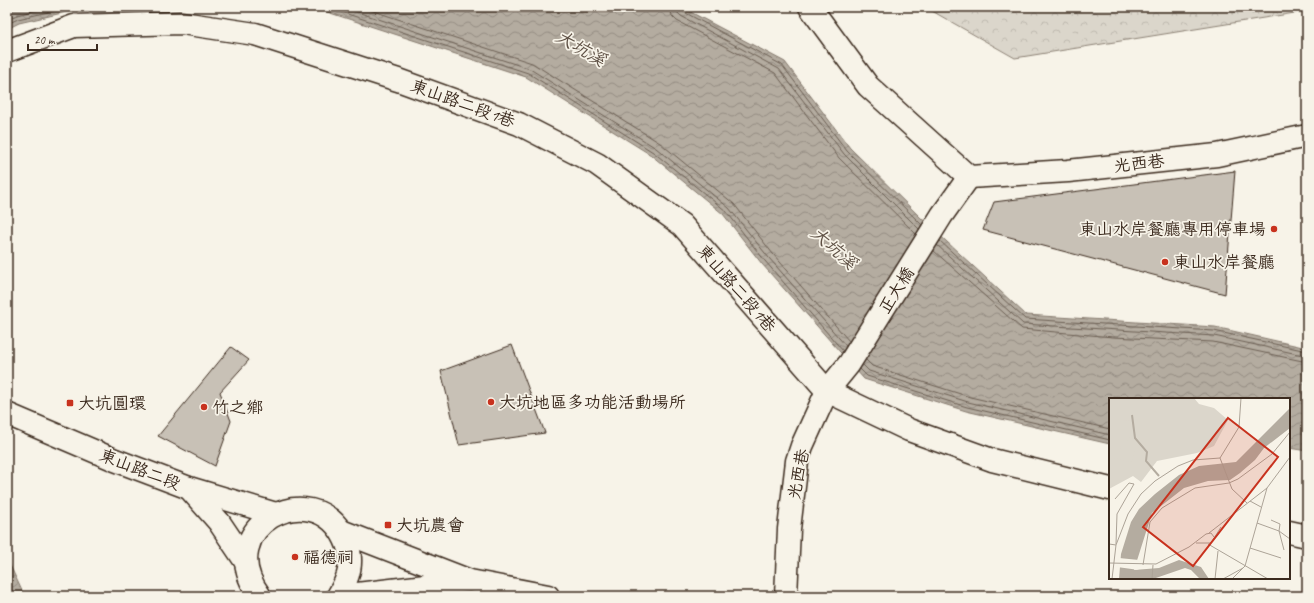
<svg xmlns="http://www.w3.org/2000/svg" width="1314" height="603" font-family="Caveat,'LXGW WenKai TC',sans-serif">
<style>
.forest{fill:url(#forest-crowns);stroke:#8b8074}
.water{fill:url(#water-waves);stroke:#84786c}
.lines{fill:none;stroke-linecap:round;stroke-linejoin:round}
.shore{stroke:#6b5e52;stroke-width:1}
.building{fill:#c8c1b6;stroke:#3b2a1e}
.minor-casing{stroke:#3b2a1e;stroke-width:25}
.major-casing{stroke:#3b2a1e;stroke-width:25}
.minor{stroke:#f7f3e8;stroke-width:22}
.major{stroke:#f7f3e8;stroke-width:22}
.poi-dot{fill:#c8321e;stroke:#f7f3e8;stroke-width:1.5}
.labels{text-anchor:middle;stroke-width:3.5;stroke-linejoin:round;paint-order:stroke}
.street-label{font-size:17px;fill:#3b2a1e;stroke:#f7f3e8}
.poi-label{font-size:17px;fill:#3b2a1e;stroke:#f7f3e8;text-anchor:start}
.water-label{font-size:18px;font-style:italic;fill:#5f5145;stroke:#f7f3e8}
.inset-river{fill:none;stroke:#b4aca0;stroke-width:2}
.inset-road{fill:none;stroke:#aca397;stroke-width:1}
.view{fill:#c8321e;fill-opacity:0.15;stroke:#c8321e;stroke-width:2}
.inset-edge{fill:none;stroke:#3b2a1e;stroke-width:2}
</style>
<defs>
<pattern id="forest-crowns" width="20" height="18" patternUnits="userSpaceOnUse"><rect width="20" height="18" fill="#dbd6cb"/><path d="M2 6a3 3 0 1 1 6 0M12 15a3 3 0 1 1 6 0" fill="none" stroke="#bdb8ae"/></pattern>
<pattern id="water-waves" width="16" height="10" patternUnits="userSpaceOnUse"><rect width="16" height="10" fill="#b4aca0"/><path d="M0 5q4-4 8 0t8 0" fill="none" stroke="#948c82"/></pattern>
</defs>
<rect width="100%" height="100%" fill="#f7f3e8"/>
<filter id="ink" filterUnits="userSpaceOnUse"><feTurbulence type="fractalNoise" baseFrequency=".025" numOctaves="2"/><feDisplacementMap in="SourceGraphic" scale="8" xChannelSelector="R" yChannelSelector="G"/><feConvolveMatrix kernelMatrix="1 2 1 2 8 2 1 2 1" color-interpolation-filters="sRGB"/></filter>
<g filter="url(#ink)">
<path class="forest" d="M925 7H1301V12L1015 58Z"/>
<g class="water">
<path d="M7 7H88L19 23 7 29Z"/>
<path d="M308 7H681L785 62 850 148 920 217 1026 315 1215 327 1307 348V451L1289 448V399H1110V444L966 411 864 379 762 264 723 214 651 155 526 77 318 9Z"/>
<path d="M7 559 24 595 25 596H7Z"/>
</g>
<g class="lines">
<g class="shore">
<path d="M326 7 528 73 653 152 726 211 765 261 843 351"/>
<path d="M342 7 530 69 656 148 729 208 769 258 846 346"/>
<path d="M361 7 532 63 660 143 734 204 773 254 849 341"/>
<path d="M670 7 672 16 677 21 775 73 839 158 916 234"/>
<path d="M676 7 677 12 681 16 779 69 844 154 919 229"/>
<path d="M681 7 684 12 782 65 847 151 922 225"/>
<path d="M7 19 17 15 49 7"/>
<path d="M7 24 18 19 70 7"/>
<path d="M940 241 1025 319 1214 331 1307 351"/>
<path d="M937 245 1023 324 1214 336 1307 356"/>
<path d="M934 251 1022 329 1113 337 1213 342 1307 362"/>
<path d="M866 360 872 366 970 397 1110 429"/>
<path d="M863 365 869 371 968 402 1110 435"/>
<path d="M860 369 867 376 967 407 1110 440"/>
</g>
</g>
<g class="building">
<path d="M1235 171 1225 294 983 230 994 202Z"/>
<path d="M512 345 545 433 459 445 441 371Z"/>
<path d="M231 347 249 360 220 392 231 421 215 466 158 436Z"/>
</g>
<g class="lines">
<g class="minor-casing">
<g id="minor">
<path d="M810 7 868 86 969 177 1068 171 1217 155 1307 136"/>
<path d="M7 51 74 26 182 23 255 34 398 80 519 124 597 164 682 225 827 391 909 430 992 460 1110 489"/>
<path d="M1289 532 1307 536"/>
<path d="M786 596 789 529 797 461 802 446 827 391 849 364 942 215 969 177"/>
</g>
</g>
<g class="major-casing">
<g id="major">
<path d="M7 414 115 460 189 488 276 514"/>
<path d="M189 488 219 522 246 562"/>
<path d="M341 531 470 581 548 596"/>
<path d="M260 596C209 528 313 472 345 539 355 560 349 578 338 596"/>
<path d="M340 596 468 581"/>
</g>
</g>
<use href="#minor" class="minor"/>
<use href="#major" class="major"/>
</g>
</g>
<g class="poi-dot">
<circle cx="1274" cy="229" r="4"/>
<circle cx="1165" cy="262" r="4"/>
<circle cx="491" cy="402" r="4"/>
<rect x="66" y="399" width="8" height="8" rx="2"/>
<circle cx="204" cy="407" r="4"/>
<rect x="384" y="521" width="8" height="8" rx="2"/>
<circle cx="295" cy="557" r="4"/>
</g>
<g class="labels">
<g class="street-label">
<text transform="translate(463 103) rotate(20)" y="6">東山路二段1巷</text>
<text transform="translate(1139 163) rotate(-6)" y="6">光西巷</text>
<text transform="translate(737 288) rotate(49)" y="6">東山路二段1巷</text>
<text transform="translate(896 290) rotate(-58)" y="6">正大橋</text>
<text transform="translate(140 469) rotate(21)" y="6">東山路二段</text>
<text transform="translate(798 474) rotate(-79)" y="6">光西巷</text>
</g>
<g class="poi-label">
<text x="1266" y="235" text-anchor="end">東山水岸餐廳專用停車場</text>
<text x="1173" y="268">東山水岸餐廳</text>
<text x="499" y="408">大坑地區多功能活動場所</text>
<text x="78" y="409">大坑圓環</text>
<text x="212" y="413">竹之鄉</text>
<text x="396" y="531">大坑農會</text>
<text x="303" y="563">福德祠</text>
</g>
<g class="water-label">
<text transform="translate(581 48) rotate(30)" y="6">大坑溪</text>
<text transform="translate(834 248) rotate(41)" y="6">大坑溪</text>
</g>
</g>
<g transform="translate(1109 398)">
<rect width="181" height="181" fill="#f7f3e8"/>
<path d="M0 0H85L90 6 105 10 119 22 105 48 88 55 48 63 32 84 24 78 0 91Z" fill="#dbd6cb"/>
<path d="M15 22 22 23 25 28 22 34 23 39 19 40 18 44 26 51 23 63 18 64 6 60 0 67V54H10L12 48 5 41 11 36V26Z" fill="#dbd6cb"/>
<path d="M181 10V30L155 50 146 62 131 75 121 82 99 83 75 90 43 115 25 172 50 170 70 162 92 169 100 181H91L82 172 76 170 44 181H10L12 156 22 124 30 111 46 96 70 77 90 68 127 64Z" fill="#b4aca0"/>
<path d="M10 160 30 162 28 171 30 172 8 169Z" fill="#f7f3e8"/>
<path class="inset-river" d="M23 17 26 40 38 54 37 63 50 78"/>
<path class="inset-road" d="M111 60 123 91 138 105M6 101 20 85 25 86 8 116 7 146M141 103 152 109M162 122 171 126 170 133 175 152M148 125 170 133 181 141M100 135 158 90 181 59M87 145H102L112 129M0 146 7 147 3 181M99 146 159 181M7 147 19 116 32 96 46 83 69 68 84 62 111 60 130 29 132 0M141 150 172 160M0 165 47 166 80 149 97 136 102 135 105 139M34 167 41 124 53 110 86 90 120 85 129 81 163 56 181 34M43 181 44 167M106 181 109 153M114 181 134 170M123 181 136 168 158 90"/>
<path class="view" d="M119 20 169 59 84 168 34 129Z"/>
<rect width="181" height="181" class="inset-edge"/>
</g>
<rect width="1314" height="603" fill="none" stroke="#f7f3e8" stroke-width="24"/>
<rect x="12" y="12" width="1290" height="579" fill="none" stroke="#3b2a1e" stroke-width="1.5" filter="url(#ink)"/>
<path d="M28 44v6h69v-6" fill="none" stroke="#3b2a1e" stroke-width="2"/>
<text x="34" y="44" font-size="12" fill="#3b2a1e" stroke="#f7f3e8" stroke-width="3" paint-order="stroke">20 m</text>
</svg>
